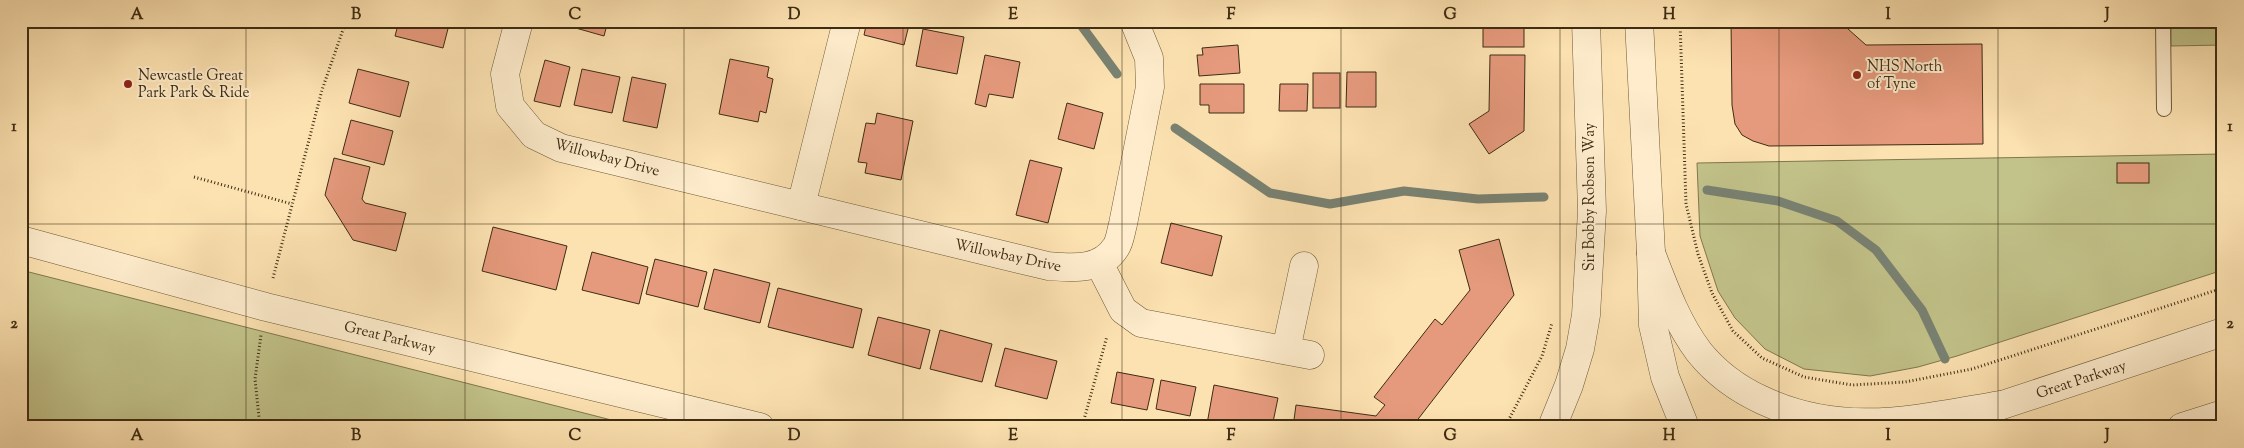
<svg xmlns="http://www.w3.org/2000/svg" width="2244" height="448" font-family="'Sorts Mill Goudy',serif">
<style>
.green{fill:#c2c38a;stroke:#80784e}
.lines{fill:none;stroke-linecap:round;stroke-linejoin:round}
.stream{stroke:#798273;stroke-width:9}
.building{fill:#e69a7d;stroke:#3d2c13}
.service-casing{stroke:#6d5a3a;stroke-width:16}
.minor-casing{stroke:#6d5a3a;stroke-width:29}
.tertiary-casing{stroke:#6d5a3a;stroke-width:29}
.path{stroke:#3d2c13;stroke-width:3;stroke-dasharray:1 2.5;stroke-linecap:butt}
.service{stroke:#feeccc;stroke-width:14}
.minor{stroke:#feeccc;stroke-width:28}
.tertiary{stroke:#feeccc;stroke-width:28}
.grid{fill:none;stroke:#3d2c13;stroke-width:1;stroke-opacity:0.55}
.poi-dot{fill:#8f2418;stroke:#feeccc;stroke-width:2}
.labels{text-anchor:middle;stroke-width:4;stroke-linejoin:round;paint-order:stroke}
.poi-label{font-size:15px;fill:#3d2c13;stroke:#feeccc;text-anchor:start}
.street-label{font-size:15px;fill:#3d2c13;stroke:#feeccc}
.neatline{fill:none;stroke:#3d2c13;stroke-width:2}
.grid-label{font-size:16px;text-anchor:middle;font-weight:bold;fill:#3d2c13}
</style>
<rect width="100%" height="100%" fill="#fde2b1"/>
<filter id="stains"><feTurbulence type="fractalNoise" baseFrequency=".004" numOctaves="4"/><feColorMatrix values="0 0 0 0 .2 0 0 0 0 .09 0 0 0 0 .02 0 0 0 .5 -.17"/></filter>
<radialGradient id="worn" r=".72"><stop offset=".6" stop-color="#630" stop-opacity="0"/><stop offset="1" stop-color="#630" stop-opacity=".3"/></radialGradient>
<g class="green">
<path d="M2171 21H2223V45L2171 46Z"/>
<path d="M2223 154V270L1957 356 1918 367 1870 376 1804 369 1765 349 1735 318 1718 291 1700 236 1697 163Z"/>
<path d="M21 270 639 427H21Z"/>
</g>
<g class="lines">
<g class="stream">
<path d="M1078 21 1117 74"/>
<path d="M1175 128 1270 193 1330 204 1404 191 1478 199 1544 197"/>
<path d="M1707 190 1778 201 1837 221 1876 250 1922 310 1945 359"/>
</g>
</g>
<g class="building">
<path d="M399 21H450L443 48 395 36Z"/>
<path d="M566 21H608L604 36 565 25Z"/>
<path d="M867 21H910L904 45 864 35Z"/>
<rect x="1483" y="21" width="41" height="26"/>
<path d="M1731 21H1839L1866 45 1982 44 1983 144 1769 146 1753 141 1742 135 1735 124 1732 105Z"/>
<path d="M923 29 964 37 957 74 916 66Z"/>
<path d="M1238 45 1240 73 1199 76 1197 55H1203L1202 48Z"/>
<path d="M985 55 1020 62 1013 98 989 94 986 107 975 104Z"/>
<path d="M1490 55H1525L1524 131 1489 154 1469 124 1489 111Z"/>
<path d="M730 59 769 67 767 77 773 79 766 113 760 111 758 122 719 114Z"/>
<path d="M545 60 570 67 560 107 534 101Z"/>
<path d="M358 69 409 82 400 117 349 103Z"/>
<path d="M582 69 620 77 612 113 574 105Z"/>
<path d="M1347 72H1376V107H1346Z"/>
<rect x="1313" y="73" width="27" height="35"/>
<path d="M632 77 666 84 657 128 623 121Z"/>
<path d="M1200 84H1244V113H1209V105H1200Z"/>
<path d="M1280 84H1308L1307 111H1279Z"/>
<path d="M1067 103 1103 113 1094 149 1058 139Z"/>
<path d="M877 113 913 121 901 180 865 173 867 163 858 162 866 123 875 124Z"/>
<path d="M351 120 393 131 384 165 342 154Z"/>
<path d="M334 158 370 167 362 199 365 203 406 213 396 251 353 240 325 195Z"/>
<path d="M1030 160 1062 168 1048 223 1016 215Z"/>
<rect x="2117" y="163" width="32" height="20"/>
<path d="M1171 223 1222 236 1212 276 1161 263Z"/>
<path d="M493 227 567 246 556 290 482 271Z"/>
<path d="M1499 239 1514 295 1412 427H1293L1296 405 1376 416 1385 405 1374 397 1435 319 1442 325 1470 290 1459 250Z"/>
<path d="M592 252 648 267 639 304 582 290Z"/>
<path d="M655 259 707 272 698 307 646 294Z"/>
<path d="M714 269 770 283 760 323 704 309Z"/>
<path d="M778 288 862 309 853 348 768 327Z"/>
<path d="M878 317 930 330 920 369 868 355Z"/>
<path d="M940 330 992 344 982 382 930 369Z"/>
<path d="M1005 348 1057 361 1047 399 995 386Z"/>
<path d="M1117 372 1154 379 1147 410 1111 403Z"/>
<path d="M1161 380 1196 387 1190 416 1156 409Z"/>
<path d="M1214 385 1278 398 1272 427H1222L1207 424Z"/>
</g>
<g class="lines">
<g class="service-casing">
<path id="service" d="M2163 21 2164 109"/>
</g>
<g class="minor-casing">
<g id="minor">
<path d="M519 21 505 74 510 106 534 135 561 148 1048 266C1073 268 1101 271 1116 247 1120 241 1121 231 1123 224L1150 87 1149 58 1134 21"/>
<path d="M801 206 847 21"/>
<path d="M1099 263 1123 310 1141 323 1310 355"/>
<path d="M1286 350 1304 266"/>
</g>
</g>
<g class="tertiary-casing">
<g id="tertiary">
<path d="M1639 21 1651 253 1653 325 1665 377 1685 427"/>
<path d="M21 240 266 307 760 427"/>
<path d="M1651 253C1664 287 1677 323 1699 352 1716 373 1738 389 1762 400 1843 438 1916 419 2000 405"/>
<path d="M1984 411 2223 332"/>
<path d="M1552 427 1569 385 1580 349 1586 315 1592 211 1586 21"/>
<path d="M2182 427 2223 414"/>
</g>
</g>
<g class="path">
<path d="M1680 21 1686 204 1698 254 1712 293 1733 331 1762 358 1804 377 1852 385 1905 382 1972 369 2223 288"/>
<path d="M194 177 292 204"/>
<path d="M273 278 322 90 346 21"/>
<path d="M260 427 255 379 261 335"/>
<path d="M1082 427 1107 336"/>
<path d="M1110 427 1117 420"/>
<path d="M1505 427 1542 356 1552 323"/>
</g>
<use href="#service" class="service"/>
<use href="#minor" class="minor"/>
<use href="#tertiary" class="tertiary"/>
</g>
<path class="grid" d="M246 21V427M465 21V427M684 21V427M903 21V427M1122 21V427M1341 21V427M1560 21V427M1779 21V427M1998 21V427M21 224H2223"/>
<g class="poi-dot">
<circle cx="1857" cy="75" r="5"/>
<circle cx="128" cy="84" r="5"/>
</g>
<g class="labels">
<g class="poi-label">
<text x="1867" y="71">NHS North<tspan x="1867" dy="17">of Tyne</tspan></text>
<text x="138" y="80">Newcastle Great<tspan x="138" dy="17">Park Park &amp; Ride</tspan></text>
</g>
<g class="street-label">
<text transform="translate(607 157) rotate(15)" y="5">Willowbay Drive</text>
<text transform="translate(1589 197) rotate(-90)" y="5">Sir Bobby Robson Way</text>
<text transform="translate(1008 255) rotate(12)" y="5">Willowbay Drive</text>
<text transform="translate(390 337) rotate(14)" y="5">Great Parkway</text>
<text transform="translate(2081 379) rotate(-18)" y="5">Great Parkway</text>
</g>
</g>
<rect width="2244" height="448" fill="none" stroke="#fde2b1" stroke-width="55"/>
<rect x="28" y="28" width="2188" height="392" class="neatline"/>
<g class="grid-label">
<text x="137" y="19">A</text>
<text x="356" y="19">B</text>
<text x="575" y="19">C</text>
<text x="794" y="19">D</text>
<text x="1013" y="19">E</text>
<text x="1231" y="19">F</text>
<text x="1450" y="19">G</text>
<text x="1669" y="19">H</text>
<text x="1888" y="19">I</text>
<text x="2107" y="19">J</text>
<text x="14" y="131">1</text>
<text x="2230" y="131">1</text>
<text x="14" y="328">2</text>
<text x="2230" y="328">2</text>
<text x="137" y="440">A</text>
<text x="356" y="440">B</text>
<text x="575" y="440">C</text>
<text x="794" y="440">D</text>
<text x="1013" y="440">E</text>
<text x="1231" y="440">F</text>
<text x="1450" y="440">G</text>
<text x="1669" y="440">H</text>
<text x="1888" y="440">I</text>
<text x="2107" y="440">J</text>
</g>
<rect width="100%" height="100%" filter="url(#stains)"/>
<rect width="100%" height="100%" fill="url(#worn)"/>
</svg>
